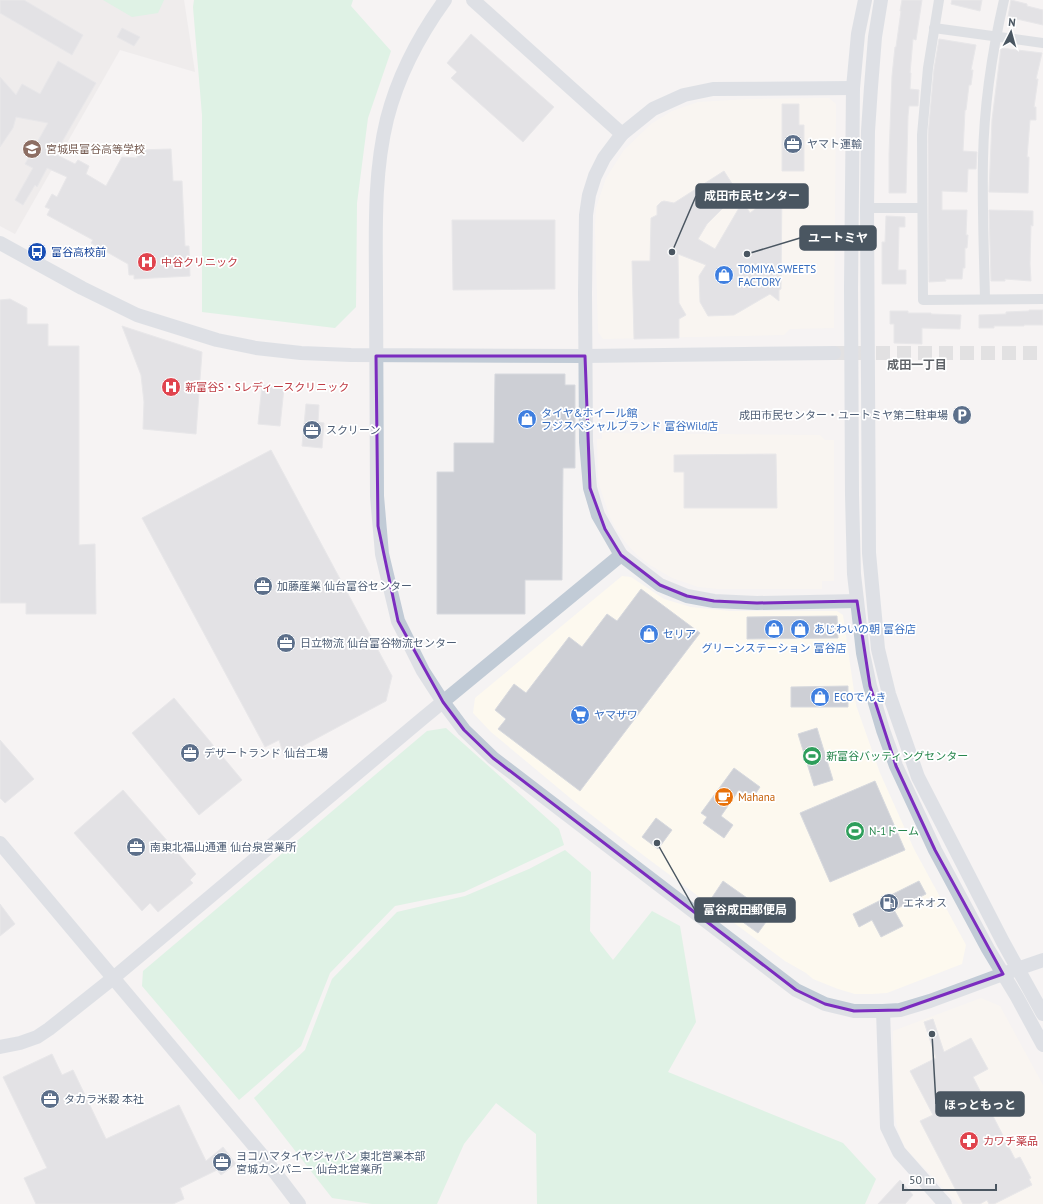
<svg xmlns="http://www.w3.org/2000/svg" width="1043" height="1204" font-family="'PT Sans','Noto Sans JP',sans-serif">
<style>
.commercial{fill:#fdf9ef}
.education{fill:#e6e4e5}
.green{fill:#c3f1d5}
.building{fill:#cdcfd5;stroke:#d7d9de}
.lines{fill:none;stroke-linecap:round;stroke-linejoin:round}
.secondary-tunnel{stroke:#caccce;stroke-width:14;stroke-dasharray:14 7;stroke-linecap:butt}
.street{stroke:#c1cad2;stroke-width:10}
.secondary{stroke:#c1cbd6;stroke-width:14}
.marked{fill:none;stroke:#7b2cbf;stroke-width:3;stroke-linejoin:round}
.labels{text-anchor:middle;stroke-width:3.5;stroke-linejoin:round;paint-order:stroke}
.service-label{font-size:11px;fill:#4e5e75;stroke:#fff;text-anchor:start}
.education-label{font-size:11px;fill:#785e54;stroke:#fff;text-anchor:start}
.transit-label{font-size:11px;fill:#164399;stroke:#fff;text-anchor:start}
.health-label{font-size:11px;fill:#be3a42;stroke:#fff;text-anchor:start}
.shop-label{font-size:11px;fill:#366cbe;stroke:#fff;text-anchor:start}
.leisure-label{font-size:11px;fill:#27864d;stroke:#fff;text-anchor:start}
.food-label{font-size:11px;fill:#c56008;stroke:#fff;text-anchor:start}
.neighbourhood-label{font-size:12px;font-weight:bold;fill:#5f6368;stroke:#fff}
.leader{fill:none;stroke:#4a5661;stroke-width:1.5}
.callout-dot{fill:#4a5661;stroke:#fff;stroke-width:1.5}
.callout{fill:#4a5661;stroke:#4a5661;stroke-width:1.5}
.callout-label{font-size:12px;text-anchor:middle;font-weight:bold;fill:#fff}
</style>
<rect width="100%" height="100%" fill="#f5f3f3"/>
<g class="commercial">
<path d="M829 98 836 104 834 328 790 329 784 335 603 339 598 332 595 228 596 208 606 178 624 150 651 124 672 111 698 102 749 99Z"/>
<path d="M602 433 820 435 825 440H834V581H822V589H718L698 587 672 578 650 565 637 555 626 543 616 529 609 515 598 481 597 439H602Z"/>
<path d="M622 576 631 577 664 599 691 607 730 611H837L843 615 856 705 880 773 914 849 966 945 962 964 887 993 872 994H855L838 989 813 979 806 973 785 961 631 846 575 802 491 732 473 713 475 698Z"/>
<path d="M981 998 1000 1006 1043 1085V1204H959L905 1148 898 1131 894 1111 893 1031Z"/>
</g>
<path class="education" d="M0 0H184L195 72 120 50 15 234 0 226Z"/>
<g class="green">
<path d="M103 0H164L158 13 132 17Z"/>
<path d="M194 0H353L351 6 391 51 368 118 357 203 356 307 335 328 202 312V115L193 7Z"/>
<path d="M446 728 559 829 564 845 464 892 395 906 330 973 301 1046 239 1100 142 986 143 971 427 731Z"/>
<path d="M565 850 591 872 590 931 613 960 652 911 680 926 696 1022 668 1072 843 1143 876 1179 865 1204H537L536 1134 496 1103 464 1144 437 1204H372L332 1198 254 1098 305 1050 332 979 397 912 465 896 529 869Z"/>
</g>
<g class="building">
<path d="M0 0H24L83 35 72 55 0 13Z"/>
<path d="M902 0H922L916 40 913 39 910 73H911L910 89 919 90 918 106H909L908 116 906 193H889V155L892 76 895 47H896L901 11H900Z"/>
<path d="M952 0H982L980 11 951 4Z"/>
<path d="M1011 0 1027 4V6L1043 10V25L1008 17Z"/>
<path d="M122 28 140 37 134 46 117 37Z"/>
<path d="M471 34 554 107 523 142 451 78 457 72 447 63Z"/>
<path d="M939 39 976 45 971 70H973L971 85H969L966 110H965L963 151 977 152 976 169H968L967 192 942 191V210H967L966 235H968L967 248H965V268H963L962 279H945L946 281 929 282 928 135 934 69Z"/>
<path d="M1001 48 1042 53 1036 79H1038L1034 107H1036V120H1030L1027 157H1029L1028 193 989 192 992 120Z"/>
<path d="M58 61 96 83 55 154 75 164 78 160 89 166 86 174 106 186 122 157 137 158 138 150 171 149 173 181H182L185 246H189L190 276 134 279V275H129L128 264 91 243 93 240 47 215 50 209 45 207 52 194 57 197 67 177 47 168 37 187 35 185 23 205 15 200 33 168 25 164 48 123 16 117 13 128 0 147V77L16 95 22 84 40 94Z"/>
<path d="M782 104H799V125H804V171H782Z"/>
<path d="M724 171 738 193 707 224 698 239 715 249 743 201 750 213 782 188 781 289 779 290V301L770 294 734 315 708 316 700 302 699 276 706 265 678 254 679 303 686 315 679 319V338L634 339 632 261H650L651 218 657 215V206L661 202 664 201 674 203Z"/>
<path d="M989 210 1033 211V226L1031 225 1030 264 1031 281 1005 279V281H991Z"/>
<path d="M886 216 905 217V227H899L898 270H906V284H882V242H885Z"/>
<path d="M452 220H555V289L453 290Z"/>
<path d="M10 299 27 308V324H48V346H79V545L95 544 96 614H26V603H0V300Z"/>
<path d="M1029 310H1043V325H1024V326H994V328H979V315L1006 314V312L1029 311Z"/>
<path d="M890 311H908V313H931V314L961 315 960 329 922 328V344L894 343V324H890Z"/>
<path d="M122 326 202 352 196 434 143 429 144 402 141 375Z"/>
<path d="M495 374H565V385H575V468H563L562 580H525V614H437V472H454V443H494Z"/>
<path d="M262 385 284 388 280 426 258 424Z"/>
<path d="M306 404 319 405 318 422 324 423 322 448 302 446Z"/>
<path d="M271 450 392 676 386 701 284 756 279 740 265 747 142 518Z"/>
<path d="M776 454 777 508H684V472H674V455Z"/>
<path d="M641 589 700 633 580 791 498 729 506 719 495 710 514 684 526 693 569 637 582 647 607 614 617 621Z"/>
<path d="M837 616 838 638 747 639V617Z"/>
<path d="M848 686V707H791V687Z"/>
<path d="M174 698 242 780 199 815 132 733Z"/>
<path d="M817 728 833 780 814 786 798 734Z"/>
<path d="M0 740 34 779 5 803 0 798Z"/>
<path d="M734 768 760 787 752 799 739 790 721 816 733 825 724 838 703 823 707 817 701 813Z"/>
<path d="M875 781 905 850 830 882 800 813Z"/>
<path d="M123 790 196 874 190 880 193 883 158 912 150 903 142 911 74 833Z"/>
<path d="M656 818 672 830 658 849 642 837Z"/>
<path d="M723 881 771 915 758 933 711 899Z"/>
<path d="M919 881 926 894 894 910 903 926 881 937 872 920 859 927 853 914Z"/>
<path d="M0 904 15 924 0 936Z"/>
<path d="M933 1019 944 1052 971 1038 988 1069 973 1077 1015 1159 1020 1157 1031 1178 1029 1179 1032 1185 994 1204H989L987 1200 980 1204H963L920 1121 933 1115 910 1071 936 1058 924 1022Z"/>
<path d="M52 1054 62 1075 73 1070 106 1139 179 1105 206 1161 223 1147 236 1164 221 1175 217 1170 180 1188 184 1199 173 1204H36L24 1178 47 1168 3 1077Z"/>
<path d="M900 1180 913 1195 905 1204H878Z"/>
</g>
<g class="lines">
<path class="secondary-tunnel" d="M834 353H1043"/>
<g class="street">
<path d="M939 0 928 68 922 135 923 300 1043 299"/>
<path d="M934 28 1043 43"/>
<path d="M867 208H922"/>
<path d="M985 299C984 253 982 206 983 159 984 106 992 52 1004 0"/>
</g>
<g class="secondary">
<path d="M445 0C419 36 398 76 387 119 373 176 376 235 376 293 376 361 377 428 377 496L382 554 398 621 423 671 443 702 464 730 493 758 796 990 825 1004 854 1011H883L900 1010 930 1001 1003 974 1043 960"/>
<path d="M473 0 622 134"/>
<path d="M865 0 858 34 853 88 851 288 852 495 854 574 863 653 870 686 883 730 896 766 935 850 988 949 1017 997 1043 1045"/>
<path d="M881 0 875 37 871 87 868 131 867 208 869 553 878 649 889 694 918 777 1003 942 1043 1014"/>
<path d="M853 88 713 89 684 95 653 109 622 134 604 158 595 176 589 195 586 215 585 293 586 442 590 488 598 515 621 555 660 585 687 596 714 601 757 603 857 601"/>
<path d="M0 243 82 288 137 315 217 340 256 348 301 353 351 355 585 356 834 353"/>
<path d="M0 843 261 1154 299 1204"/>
<path d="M883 1011 887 1127 899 1152 945 1204"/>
<path d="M0 1047 20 1043 37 1037 49 1029 112 979 422 719 621 555"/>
</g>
</g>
<path d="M0 0H1043V1204H0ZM376 356H585L590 488 605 529 621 555 660 585 687 596 714 601 757 603 857 601 870 686 896 766 935 850 1003 974 900 1010 854 1011 825 1004 796 990 493 758 464 730 443 702 398 621 378 526Z" fill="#f5f3f3" fill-opacity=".55" fill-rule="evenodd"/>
<path class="marked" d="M376 356H585L590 488 605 529 621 555 660 585 687 596 714 601 757 603 857 601 870 686 896 766 935 850 1003 974 900 1010 854 1011 825 1004 796 990 493 758 464 730 443 702 398 621 378 526Z"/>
<defs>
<g id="office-disc" transform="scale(1)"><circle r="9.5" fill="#5c6f8a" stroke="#fff"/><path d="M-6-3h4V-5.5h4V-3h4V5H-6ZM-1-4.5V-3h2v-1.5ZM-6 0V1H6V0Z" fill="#fff"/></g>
<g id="school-disc" transform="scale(1)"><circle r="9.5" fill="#8d6e63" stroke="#fff"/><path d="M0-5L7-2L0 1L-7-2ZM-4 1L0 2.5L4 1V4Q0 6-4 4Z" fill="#fff"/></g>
<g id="bus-disc" transform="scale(1)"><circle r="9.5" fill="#1a4fb4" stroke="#fff"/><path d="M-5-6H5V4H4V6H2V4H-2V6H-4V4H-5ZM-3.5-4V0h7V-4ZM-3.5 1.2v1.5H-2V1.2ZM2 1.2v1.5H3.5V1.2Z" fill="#fff"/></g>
<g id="hospital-disc" transform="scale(1)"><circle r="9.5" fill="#e0444e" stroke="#fff"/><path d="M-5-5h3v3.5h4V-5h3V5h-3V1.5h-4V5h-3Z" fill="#fff"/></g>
<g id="shop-disc" transform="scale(1)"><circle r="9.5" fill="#3f7fe0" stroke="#fff"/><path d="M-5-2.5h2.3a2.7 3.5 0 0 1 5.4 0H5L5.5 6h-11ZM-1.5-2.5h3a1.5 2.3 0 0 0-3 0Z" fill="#fff"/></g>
<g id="parking-disc" transform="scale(1)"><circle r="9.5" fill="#5c6f8a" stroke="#fff"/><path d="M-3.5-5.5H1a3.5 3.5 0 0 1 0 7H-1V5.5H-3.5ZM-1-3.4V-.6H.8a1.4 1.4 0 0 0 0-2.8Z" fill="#fff"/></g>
<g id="supermarket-disc" transform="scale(1)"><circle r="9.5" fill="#3f7fe0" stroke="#fff"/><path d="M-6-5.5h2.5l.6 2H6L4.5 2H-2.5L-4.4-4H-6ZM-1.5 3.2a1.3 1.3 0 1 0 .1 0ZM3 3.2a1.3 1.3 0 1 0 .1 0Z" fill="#fff"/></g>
<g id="stadium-disc" transform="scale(1)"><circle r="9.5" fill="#2e9e5b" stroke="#fff"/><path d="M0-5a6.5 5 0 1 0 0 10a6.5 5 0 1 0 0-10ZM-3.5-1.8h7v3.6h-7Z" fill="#fff"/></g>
<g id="cafe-disc" transform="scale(1)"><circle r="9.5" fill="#e8710a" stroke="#fff"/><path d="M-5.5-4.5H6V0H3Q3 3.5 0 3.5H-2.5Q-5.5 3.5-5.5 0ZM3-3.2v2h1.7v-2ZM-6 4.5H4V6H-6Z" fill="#fff"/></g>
<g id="fuel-disc" transform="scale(1)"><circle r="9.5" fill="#5c6f8a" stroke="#fff"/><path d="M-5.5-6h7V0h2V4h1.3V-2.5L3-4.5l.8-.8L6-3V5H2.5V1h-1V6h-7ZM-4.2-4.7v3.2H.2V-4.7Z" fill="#fff"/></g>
<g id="pharmacy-disc" transform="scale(1)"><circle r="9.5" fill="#e0444e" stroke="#fff"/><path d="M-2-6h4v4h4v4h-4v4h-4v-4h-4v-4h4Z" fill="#fff"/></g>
</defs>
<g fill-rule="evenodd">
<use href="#office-disc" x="793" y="144"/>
<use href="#school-disc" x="32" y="149"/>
<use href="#bus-disc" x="37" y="252"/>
<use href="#hospital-disc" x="147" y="262"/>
<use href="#shop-disc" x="724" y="275"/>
<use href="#hospital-disc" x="171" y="387"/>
<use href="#parking-disc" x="962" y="415"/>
<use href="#shop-disc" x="527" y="419"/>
<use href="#office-disc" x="312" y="430"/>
<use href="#office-disc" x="263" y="586"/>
<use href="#shop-disc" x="774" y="629"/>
<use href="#shop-disc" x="800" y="629"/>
<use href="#shop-disc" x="649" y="634"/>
<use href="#office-disc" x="286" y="643"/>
<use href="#shop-disc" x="820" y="697"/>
<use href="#supermarket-disc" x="580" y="715"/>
<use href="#office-disc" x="190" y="753"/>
<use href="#stadium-disc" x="812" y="756"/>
<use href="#cafe-disc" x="724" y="797"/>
<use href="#stadium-disc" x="855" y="831"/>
<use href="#office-disc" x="136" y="847"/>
<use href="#fuel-disc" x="889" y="903"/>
<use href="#office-disc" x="50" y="1099"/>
<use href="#pharmacy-disc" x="969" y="1141"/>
<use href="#office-disc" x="222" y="1162"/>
</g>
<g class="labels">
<g class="service-label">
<text x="807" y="148">ヤマト運輸</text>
<text x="948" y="419" text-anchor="end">成田市民センター・ユートミヤ第二駐車場</text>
<text x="326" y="434">スクリーン</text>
<text x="277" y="590">加藤産業 仙台富谷センター</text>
<text x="300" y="647">日立物流 仙台富谷物流センター</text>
<text x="204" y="757">デザートランド 仙台工場</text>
<text x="150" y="851">南東北福山通運 仙台泉営業所</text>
<text x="903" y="907">エネオス</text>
<text x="64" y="1103">タカラ米穀 本社</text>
<text x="236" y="1160">ヨコハマタイヤジャパン 東北営業本部<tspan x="236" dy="13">宮城カンパニー 仙台北営業所</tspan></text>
</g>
<g class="education-label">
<text x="46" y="153">宮城県富谷高等学校</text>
</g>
<g class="transit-label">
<text x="51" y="256">富谷高校前</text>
</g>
<g class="health-label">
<text x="161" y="266">中谷クリニック</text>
<text x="185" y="391">新富谷S・Sレディースクリニック</text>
<text x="983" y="1145">カワチ薬品</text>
</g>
<g class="shop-label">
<text x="738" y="273">TOMIYA SWEETS<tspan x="738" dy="13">FACTORY</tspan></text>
<text x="541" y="417">タイヤ&amp;ホイール館<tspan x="541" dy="13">フジスペシャルブランド 富谷Wild店</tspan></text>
<text x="814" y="633">あじわいの朝 富谷店</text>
<text x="663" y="638">セリア</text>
<text x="774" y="652" text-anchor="middle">グリーンステーション 富谷店</text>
<text x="834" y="701">ECOでんき</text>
<text x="594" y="719">ヤマザワ</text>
</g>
<g class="leisure-label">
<text x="826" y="760">新富谷バッティングセンター</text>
<text x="869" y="835">N-1ドーム</text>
</g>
<g class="food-label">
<text x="738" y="801">Mahana</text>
</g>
<g class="neighbourhood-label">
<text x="917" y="369">成田一丁目</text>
</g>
</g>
<path class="leader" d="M672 252L696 196M747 254L800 238M657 843L695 910M932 1034L936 1104"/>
<g class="callout-dot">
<circle cx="672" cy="252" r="4"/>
<circle cx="747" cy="254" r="4"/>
<circle cx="657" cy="843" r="4"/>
<circle cx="932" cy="1034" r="4"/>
</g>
<g class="callout">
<rect x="696" y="184" width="112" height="24" rx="4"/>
<rect x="800" y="226" width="76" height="24" rx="4"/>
<rect x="695" y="898" width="100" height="24" rx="4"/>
<rect x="936" y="1092" width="88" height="24" rx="4"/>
</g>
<g class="callout-label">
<text x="752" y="200">成田市民センター</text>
<text x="838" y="242">ユートミヤ</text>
<text x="745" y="914">富谷成田郵便局</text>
<text x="980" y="1109">ほっともっと</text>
</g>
<g transform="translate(1011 32) rotate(6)" stroke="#ffffff" stroke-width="3" paint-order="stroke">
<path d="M0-3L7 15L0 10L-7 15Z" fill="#4a5661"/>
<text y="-6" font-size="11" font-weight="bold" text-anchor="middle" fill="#4a5661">N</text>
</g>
<path d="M903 1184v6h93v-6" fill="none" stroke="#4a5661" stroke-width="2"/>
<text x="909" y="1184" font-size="12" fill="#4a5661" stroke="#ffffff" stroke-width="3" paint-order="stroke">50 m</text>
</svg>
